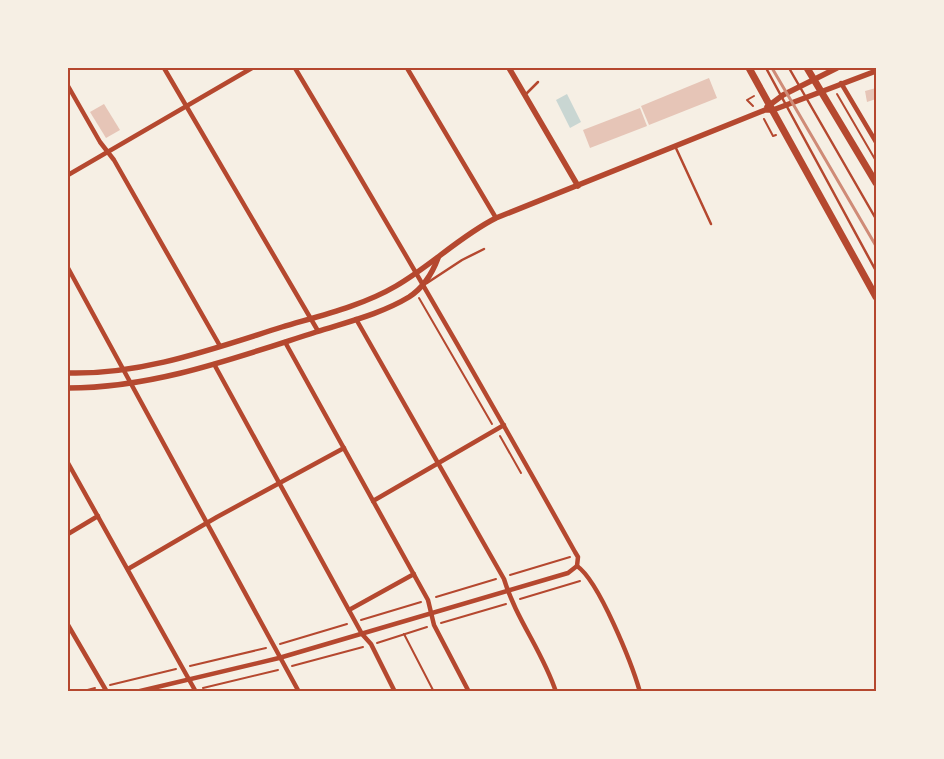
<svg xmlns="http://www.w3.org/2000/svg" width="944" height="759" font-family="'IBM Plex Sans',sans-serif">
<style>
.water{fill:#c9d6d2}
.building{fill:#e6c5b7}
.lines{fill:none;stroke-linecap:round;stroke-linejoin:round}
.path{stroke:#b5482f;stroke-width:2}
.service{stroke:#b5482f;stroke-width:2.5}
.minor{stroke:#b5482f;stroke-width:4.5}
.tertiary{stroke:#b5482f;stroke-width:5.5}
.primary{stroke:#b5482f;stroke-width:7}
.rail{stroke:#cf8b77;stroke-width:3}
.neatline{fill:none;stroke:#b5482f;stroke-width:2}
</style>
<rect width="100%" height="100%" fill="#f6efe4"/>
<path class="water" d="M567 94 581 122 570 128 556 100Z"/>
<g class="building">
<path d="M709 78 717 98 649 125 641 106Z"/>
<path d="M876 88V99L867 102 865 91Z"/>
<path d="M104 104 120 130 106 138 90 112Z"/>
<path d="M640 108 647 126 590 148 583 130Z"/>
</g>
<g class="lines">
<g class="path">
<path d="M837 94 876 161"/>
<path d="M753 106 747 100 754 96"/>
<path d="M764 119 773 136 776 135"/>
<path d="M419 298 492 424"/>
<path d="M500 436 521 473"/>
<path d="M510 575 570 557"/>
<path d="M436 597 496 579"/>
<path d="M520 599 580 581"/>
<path d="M361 620 421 602"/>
<path d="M441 623 506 604"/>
<path d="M404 634 434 692"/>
<path d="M377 643 427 627"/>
<path d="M280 644 347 624"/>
<path d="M190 666 266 648"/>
<path d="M292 666 363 647"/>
<path d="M110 685 176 669"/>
<path d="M203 688 278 670"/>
<path d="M80 692 95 688"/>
</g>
<g class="service">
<path d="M766 68 876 271"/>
<path d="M789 68 876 219"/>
<path d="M526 94 538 82"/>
<path d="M675 146 711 224"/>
<path d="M427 283 462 260 484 249"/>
</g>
<g class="minor">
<path d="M164 68 318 331"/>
<path d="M295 68C391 228 484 389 575 552L578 557 577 566"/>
<path d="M407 68 496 218"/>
<path d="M841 83 876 142"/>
<path d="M68 86 100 142 114 160 220 346"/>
<path d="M68 175 252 68"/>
<path d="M68 268 299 692"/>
<path d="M356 319 504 579C516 619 543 652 556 692"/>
<path d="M285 342 428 600 434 625 469 692"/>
<path d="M214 364 362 634 371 644 395 692"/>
<path d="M68 463 196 692"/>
<path d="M373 501 504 425"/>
<path d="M68 534 98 516"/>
<path d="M577 566C599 581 632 664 640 692"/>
<path d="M128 569 217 517 344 448"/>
<path d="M349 610 414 574"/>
<path d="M68 625 107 692"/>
<path d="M136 692 279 658 568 573 577 566"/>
</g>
<g class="tertiary">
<path d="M509 68 578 186"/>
<path d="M767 107 783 95 837 68"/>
<path d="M68 373C142 375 212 349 282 327 319 316 362 306 396 286 431 266 460 236 496 218L765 110H773L876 71"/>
<path d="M68 388C154 388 235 358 316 332 347 322 381 314 409 297 423 288 432 274 438 258"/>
</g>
<g class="primary">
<path d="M749 68 876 297"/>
<path d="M807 68 876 183"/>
</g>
<path class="rail" d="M772 68 876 246"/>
</g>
<rect width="944" height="759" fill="none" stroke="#f6efe4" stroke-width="138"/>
<rect x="69" y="69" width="806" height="621" class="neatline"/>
</svg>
